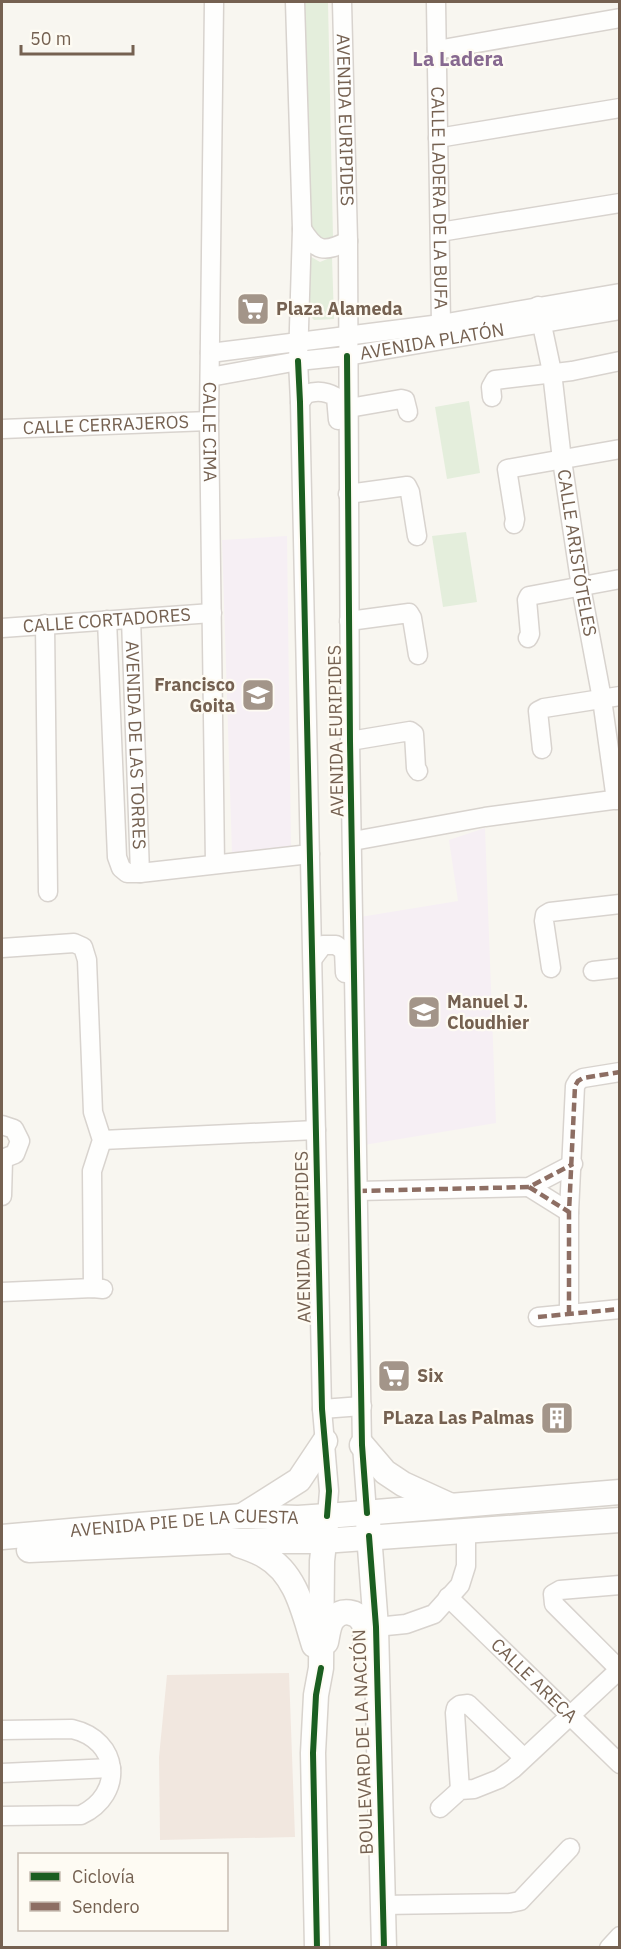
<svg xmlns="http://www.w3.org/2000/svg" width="621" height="1949" font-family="'IBM Plex Sans',sans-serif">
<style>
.commercial{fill:#f1e7df}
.education{fill:#f6eff4}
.green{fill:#e4eedc}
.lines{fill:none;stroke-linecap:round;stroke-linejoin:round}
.minor-casing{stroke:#d8d3ce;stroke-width:21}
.secondary-casing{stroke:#d8d3cd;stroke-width:27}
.minor{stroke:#fefefd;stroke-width:18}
.secondary{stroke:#fefefd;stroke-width:24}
.quiet{stroke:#8d6e63;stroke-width:4.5;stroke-dasharray:9 4.5;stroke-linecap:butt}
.cycleway-casing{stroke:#fefbf3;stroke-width:10}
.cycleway{stroke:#1b5e20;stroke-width:6}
.labels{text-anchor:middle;stroke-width:4.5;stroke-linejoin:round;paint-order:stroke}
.street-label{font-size:18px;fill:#756151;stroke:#fefbf3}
.poi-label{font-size:18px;font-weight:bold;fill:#756151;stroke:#fefbf3;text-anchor:start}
.neighbourhood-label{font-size:20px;font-weight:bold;fill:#876990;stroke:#fefbf3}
</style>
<rect width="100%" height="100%" fill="#f8f6f0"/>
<path class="commercial" d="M289 1673 295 1837 160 1840 159 1757 167 1675Z"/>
<g class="education">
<path d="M287 536 291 849 232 853 222 540Z"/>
<path d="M485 828 496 1123 358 1146 354 918 458 901 449 840Z"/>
</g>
<g class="green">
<path d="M304 2H328L333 237 321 243 312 237 307 220Z"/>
<path d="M306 254 320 262 332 257 334 319 314 320 307 312Z"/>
<path d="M469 401 480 473 447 479 435 407Z"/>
<path d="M466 532 477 602 443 607 432 536Z"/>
</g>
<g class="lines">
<g class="minor-casing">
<g id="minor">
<path id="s1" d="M214 2 209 421 215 864"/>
<path d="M295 2 302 229 298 361 300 402 322 1409 329 1491 327 1516"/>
<path id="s2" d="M342 2 348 241 350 741 362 1445 367 1513"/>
<path id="s3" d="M436 2 441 324"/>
<path d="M437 50 620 18"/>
<path d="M438 138 620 108"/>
<path d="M302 229C316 252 324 253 348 241"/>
<path d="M440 232 620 203"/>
<path id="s4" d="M538 306 552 372 562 460 581 587 602 699 616 800"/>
<path d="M210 353 441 324 620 293"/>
<path id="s5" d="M210 377 298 361 347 356 620 310"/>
<path d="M492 397 491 387 495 380 572 371 620 361"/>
<path d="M300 402 306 394C317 390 326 391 336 397L338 420"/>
<path d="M349 408 401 399 405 400 408 412"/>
<path id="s6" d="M2 429 209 421"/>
<path d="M348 494 407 486 410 492 417 536"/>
<path d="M514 524 515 519 507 469 620 449"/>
<path id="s7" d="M131 619 140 873"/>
<path d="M107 620 117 857 121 868 127 873H140L310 854"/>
<path d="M349 621 409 613 412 618 418 655"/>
<path d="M45 624 48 892"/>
<path id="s8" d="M2 628 212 613"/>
<path d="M528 638 530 634 527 600 529 596 620 579"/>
<path d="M350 741 410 731 414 734 416 768 418 771"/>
<path d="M542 749 538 711 544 708 620 696"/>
<path d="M353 841 485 817 620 799"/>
<path d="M2 948 74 943 83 947 87 960 93 1112 102 1140 92 1171 93 1288"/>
<path d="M314 957 323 945H336L344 951 345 973"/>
<path d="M551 968 544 921 545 915 550 912 620 904"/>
<path d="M593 971 620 968"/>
<path d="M2 1125 14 1129 20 1141 15 1154 2 1159"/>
<path d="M102 1140 316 1130"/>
<path d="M529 1187 569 1212"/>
<path d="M358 1191 529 1187 573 1164"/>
<path d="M2 1196 3 1160"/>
<path d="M2 1292 93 1288 103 1289"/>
<path d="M569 1314V1212L575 1086 578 1081 583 1078 620 1072"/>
<path d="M538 1317 620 1309"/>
<path d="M322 1409 362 1406"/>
<path id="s9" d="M448 1597 620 1764"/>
<path d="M376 1627 406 1624 434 1614 460 1585 466 1566V1530"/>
<path d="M619 1669 554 1604 553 1594 560 1590 620 1585"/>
<path d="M2 1730 72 1729C120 1740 125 1794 81 1815L2 1816"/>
<path d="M2 1773 111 1768"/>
<path d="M460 1790 455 1713 456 1708 460 1705 468 1704 524 1758"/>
<path d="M440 1808 460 1790 474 1789 499 1779 513 1769 620 1669"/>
<path d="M383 1905 510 1903 520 1901 570 1848"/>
<path d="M609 1948 620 1936"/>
</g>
</g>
<g class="secondary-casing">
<g id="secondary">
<path d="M362 1445 385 1472 403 1484 449 1505"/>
<path d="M242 1516 299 1480 325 1441"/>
<path d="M368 1521 376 1627 384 1948"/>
<path id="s10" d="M2 1537 242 1516 298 1518 327 1516 620 1492"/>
<path d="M239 1545C248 1548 257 1551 265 1556 297 1574 304 1614 314 1645"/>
<path d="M29 1550 230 1541H323L620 1520"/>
<path d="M326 1642C328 1634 328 1624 334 1618 342 1609 357 1611 363 1622 366 1629 365 1639 366 1647"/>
<path d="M317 1948 313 1753 316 1695 321 1668 322 1561 326 1525"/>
</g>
</g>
<use href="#minor" class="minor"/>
<use href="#secondary" class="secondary"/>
<g class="quiet">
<path d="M529 1187 569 1212"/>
<path d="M358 1191 529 1187 573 1164"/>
<path d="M569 1314V1212L575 1086 578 1081 583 1078 620 1072"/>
<path d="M538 1317 620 1309"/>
</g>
<g class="cycleway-casing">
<g id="cycleway">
<path d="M347 356 350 741 362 1445 367 1513"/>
<path d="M298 361 300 402 322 1409 329 1491 327 1516"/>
<path d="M369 1536 376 1627 384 1948"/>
<path d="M317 1948 313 1753 316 1695 321 1668"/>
</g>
</g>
<use href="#cycleway" class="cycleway"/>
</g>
<defs>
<g id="supermarket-square" transform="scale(1.725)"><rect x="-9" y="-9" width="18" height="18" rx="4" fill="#a39589" stroke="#fefbf3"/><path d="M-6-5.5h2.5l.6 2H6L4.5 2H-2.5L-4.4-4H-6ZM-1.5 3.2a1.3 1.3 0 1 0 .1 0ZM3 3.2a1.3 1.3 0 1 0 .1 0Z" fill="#fff"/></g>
<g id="school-square" transform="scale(1.725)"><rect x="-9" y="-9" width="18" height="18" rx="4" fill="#a39589" stroke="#fefbf3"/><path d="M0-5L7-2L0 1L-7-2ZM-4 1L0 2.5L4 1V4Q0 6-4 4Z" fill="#fff"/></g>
<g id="building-square" transform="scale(1.725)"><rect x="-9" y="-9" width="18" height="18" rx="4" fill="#a39589" stroke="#fefbf3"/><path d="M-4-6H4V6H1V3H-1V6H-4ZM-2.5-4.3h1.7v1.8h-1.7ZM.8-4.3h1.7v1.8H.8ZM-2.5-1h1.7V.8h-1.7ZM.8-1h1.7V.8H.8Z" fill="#fff"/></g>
</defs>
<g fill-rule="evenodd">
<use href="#supermarket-square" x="253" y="309"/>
<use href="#school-square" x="258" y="695"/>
<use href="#school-square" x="424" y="1012"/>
<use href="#supermarket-square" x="394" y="1376"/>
<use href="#building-square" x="557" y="1418"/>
</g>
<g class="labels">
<g class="street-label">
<text dy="6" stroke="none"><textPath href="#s2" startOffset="118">AVENIDA EURIPIDES</textPath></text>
<text dy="6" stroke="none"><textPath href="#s3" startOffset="196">CALLE LADERA DE LA BUFA</textPath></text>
<text dy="6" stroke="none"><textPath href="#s5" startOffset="225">AVENIDA PLATÓN</textPath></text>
<text dy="6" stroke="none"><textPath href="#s6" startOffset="104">CALLE CERRAJEROS</textPath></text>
<text dy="6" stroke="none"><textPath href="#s1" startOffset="430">CALLE CIMA</textPath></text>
<text dy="6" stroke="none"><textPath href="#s4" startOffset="250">CALLE ARISTÓTELES</textPath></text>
<text dy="6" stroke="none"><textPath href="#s8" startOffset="105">CALLE CORTADORES</textPath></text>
<text transform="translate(336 731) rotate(-91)" y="6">AVENIDA EURIPIDES</text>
<text dy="6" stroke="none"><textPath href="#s7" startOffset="126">AVENIDA DE LAS TORRES</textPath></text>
<text transform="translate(303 1237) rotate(-91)" y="6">AVENIDA EURIPIDES</text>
<text dy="6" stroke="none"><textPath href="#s10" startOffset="183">AVENIDA PIE DE LA CUESTA</textPath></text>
<text dy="6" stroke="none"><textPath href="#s9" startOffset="120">CALLE ARECA</textPath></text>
<text transform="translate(363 1742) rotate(-92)" y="6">BOULEVARD DE LA NACIÓN</text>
</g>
<g class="poi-label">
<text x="276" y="315">Plaza Alameda</text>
<text x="235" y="691" text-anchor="end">Francisco<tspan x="235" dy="21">Goita</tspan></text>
<text x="447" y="1008">Manuel J.<tspan x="447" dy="21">Cloudhier</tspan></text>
<text x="417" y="1382">Six</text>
<text x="534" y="1424" text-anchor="end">PLaza Las Palmas</text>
</g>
<g class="neighbourhood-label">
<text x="458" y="66">La Ladera</text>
</g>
</g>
<rect width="621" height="1949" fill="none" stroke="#756151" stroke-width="6"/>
<rect x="18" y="1853" width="210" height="78" fill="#fefbf3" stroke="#c7bdb2" stroke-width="1.5"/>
<rect x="30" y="1872" width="30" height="9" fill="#1b5e20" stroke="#c7bdb2" stroke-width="1.5"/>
<text x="72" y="1883" font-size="18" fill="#756151">Ciclovía</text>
<rect x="30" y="1902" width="30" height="9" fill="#8d6e63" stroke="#c7bdb2" stroke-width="1.5"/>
<text x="72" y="1913" font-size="18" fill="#756151">Sendero</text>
<path d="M21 45v9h112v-9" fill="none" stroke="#756151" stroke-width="3"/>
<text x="30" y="45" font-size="18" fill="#756151" stroke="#fefbf3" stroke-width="4.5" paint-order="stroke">50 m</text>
</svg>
